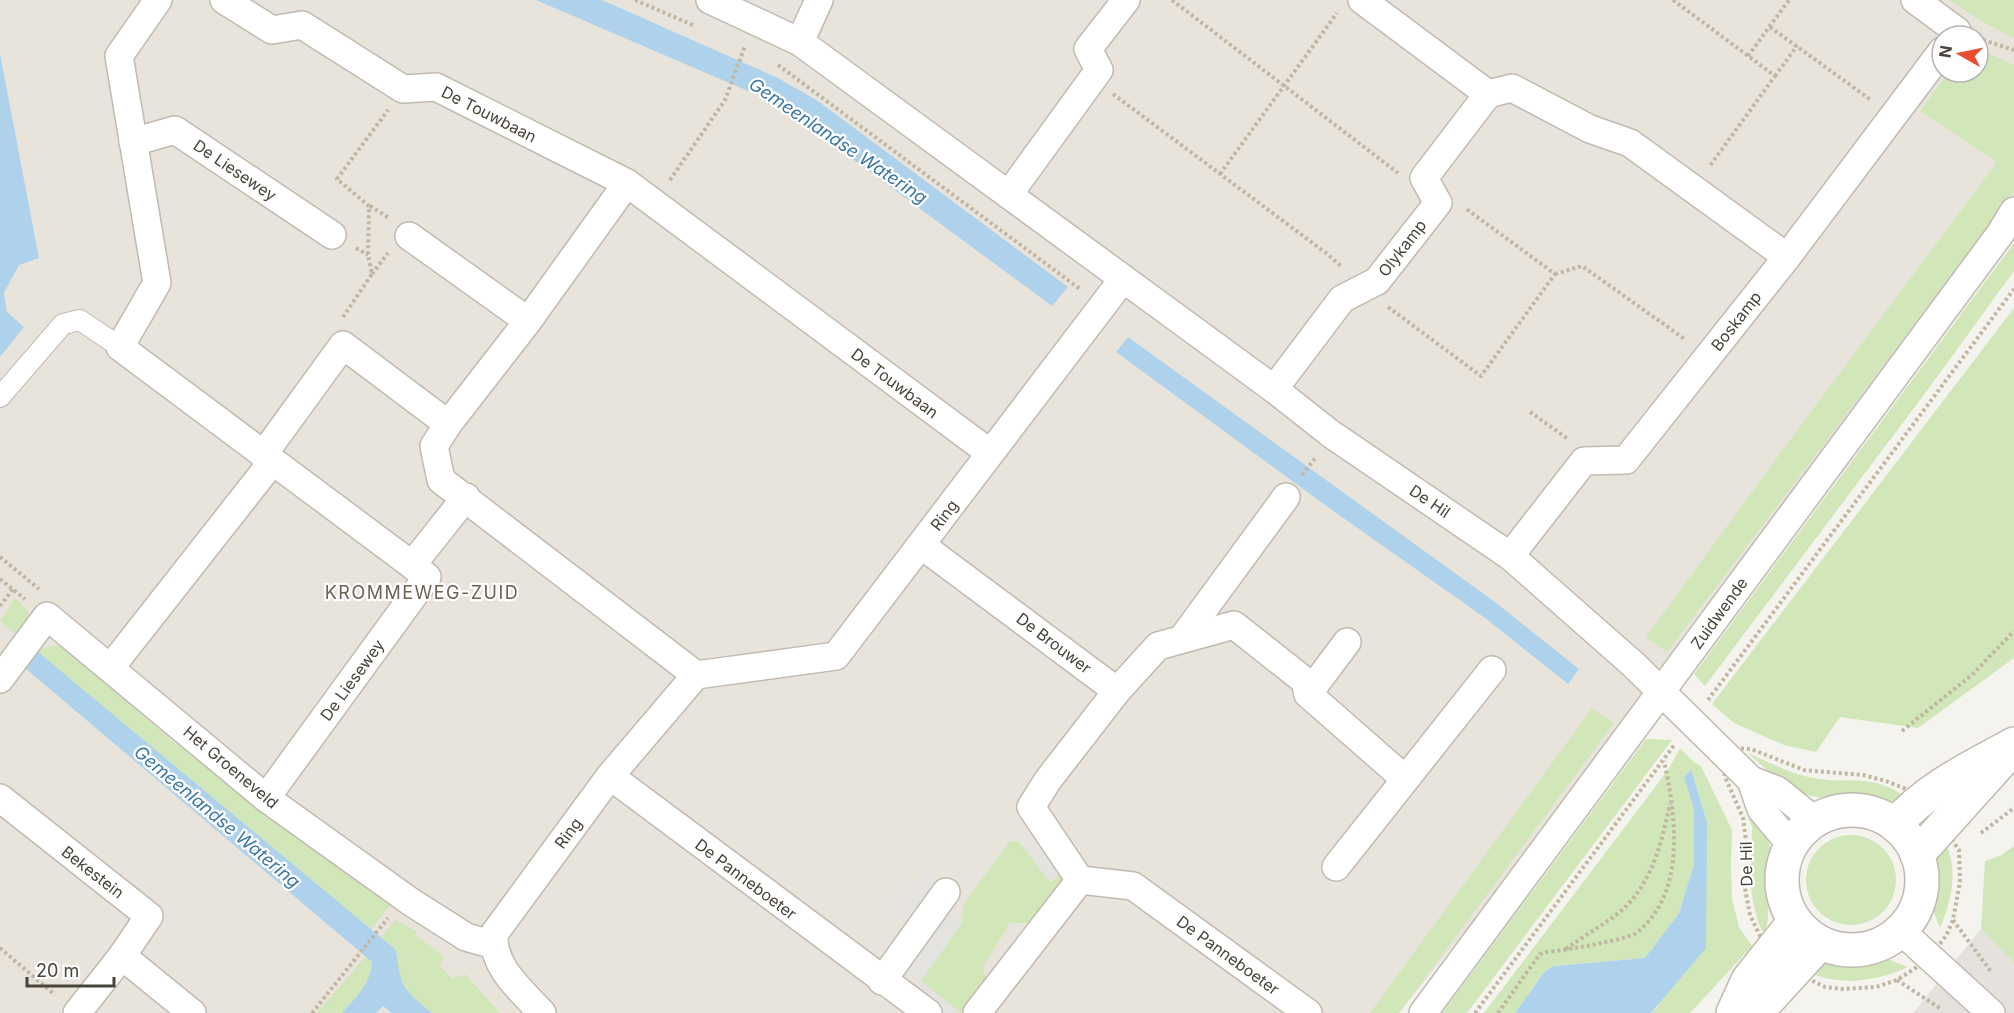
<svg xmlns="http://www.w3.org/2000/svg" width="2014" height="1013" font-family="Inter,sans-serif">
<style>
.residential{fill:#e9e4db;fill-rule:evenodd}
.industrial{fill:#e5e2de}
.green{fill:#d1e6b9}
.parking{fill:#e4e3e0}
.water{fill:#afd2ec}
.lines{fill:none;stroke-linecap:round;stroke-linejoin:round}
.pedestrian-casing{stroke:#c0bab0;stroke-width:22}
.minor-casing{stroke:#c0bab0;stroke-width:30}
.tertiary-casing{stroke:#c0bab0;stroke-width:36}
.path{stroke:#c1b6a2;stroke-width:4;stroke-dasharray:3 3;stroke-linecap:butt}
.pedestrian{stroke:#fff;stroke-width:20}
.minor{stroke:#fff;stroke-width:27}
.tertiary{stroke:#fff;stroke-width:33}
.labels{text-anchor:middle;stroke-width:4.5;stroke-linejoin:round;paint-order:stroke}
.street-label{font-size:16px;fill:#49443a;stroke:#fff}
.water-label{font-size:18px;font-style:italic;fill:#3977a6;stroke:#fff}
.neighbourhood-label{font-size:18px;letter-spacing:1.5px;fill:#6b6252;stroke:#fff}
</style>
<rect width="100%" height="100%" fill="#f5f3ed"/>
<path class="residential" d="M0 0H2014V195L1685 660 1399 1013H0ZM1942 36H1978V72H1942Z"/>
<path class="industrial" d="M1981 929 2014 963V1013H1913Z"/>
<g class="green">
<path d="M1949 0H2014V38L1979 20Z"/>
<path d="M1978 48 2014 65V192L1667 652 1646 637 1793 436 1997 162 1920 111 1949 72H1978Z"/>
<path d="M2014 243V271L1929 388 1705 686 1694 674Z"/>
<path d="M2014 308V658L1918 728 1840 717 1816 752 1784 745 1734 723 1712 704Z"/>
<path d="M15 598 28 611V620L16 634 0 621Z"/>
<path d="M61 645 175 743 258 807 392 903 371 929 38 652 41 648Z"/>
<path d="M1592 708 1614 723 1399 1013H1370Z"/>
<path d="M1646 739 1672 740 1467 1013H1442Z"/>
<path d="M1680 748 1695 763 1701 766 1732 830 1731 867 1732 899 1739 927 1752 946 1690 1013H1651L1659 1005 1707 822 1691 769 1684 778 1694 809V864L1679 913 1645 958 1554 966 1545 971 1515 1013H1484L1668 770Z"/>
<path d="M1748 753C1769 762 1791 774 1813 778 1852 785 1869 772 1906 797L1895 801H1883L1854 797 1828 799 1811 796 1784 786Z"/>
<path d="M1741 796C1752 809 1765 823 1769 840 1772 852 1768 866 1767 878 1766 898 1772 915 1764 935L1758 922 1753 902 1751 886 1752 827Z"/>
<circle cx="1851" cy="880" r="45"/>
<path d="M1944 840C1959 869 1952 899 1940 928L1929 899 1934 858Z"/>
<path d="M1010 841 1019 842 1050 882 1062 873 1064 874V882L1035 919 1029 923H1010L983 967 987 979 961 1013 921 981 962 923 963 905Z"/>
<path d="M2014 846V963L1981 929 1985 861 2000 856Z"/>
<path d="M396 920 417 932 415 935 444 957 440 966 452 979 465 974 500 1013H432L406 992 399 976 396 950 381 937Z"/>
<path d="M366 956 373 962C371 984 356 997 342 1013H317Z"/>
<path d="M1880 956 1908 967C1876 982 1840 986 1806 972 1829 957 1855 965 1880 956Z"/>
</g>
<g class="parking">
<path d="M1030 832 1062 873 1051 882 1019 842Z"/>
<path d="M924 868 942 881 909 925 892 912Z"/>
<path d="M947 912 962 923 921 981 958 1011 957 1013H947L915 990 921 981 906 971Z"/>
</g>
<g class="water">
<path d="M536 0H602L778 78 818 101 1068 287 1052 306 797 118 762 97Z"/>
<path d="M0 54 39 258 19 265 4 293 7 312 24 327 0 357Z"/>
<path d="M1128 337 1495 602 1579 669 1568 684 1485 618 1325 505 1116 352Z"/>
<path d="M38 652 396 950C401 989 403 989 432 1013H392L383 1006 376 1013H342C356 997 371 984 372 962L25 668Z"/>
<path d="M1691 769 1707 822 1706 948 1651 1013H1515L1545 971 1554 966 1645 958 1679 913 1694 864V809L1684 778Z"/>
</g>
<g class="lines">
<g class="pedestrian-casing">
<path id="pedestrian" d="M0 397 63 324 80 320 120 347"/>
</g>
<g class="minor-casing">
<g id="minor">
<path d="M158 0 119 56 157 283 120 347 412 565"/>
<path d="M224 0 272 30 302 25 403 89 436 87 627 183 990 453"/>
<path d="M710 0 800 42 1274 389 1331 434 1510 556 1634 665 1751 780 1777 790 1814 820"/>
<path d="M1362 0 1488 94 1512 88 1590 129 1630 143 1787 257"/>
<path d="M1915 0 1957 31 1953 36"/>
<path d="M800 42 819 0"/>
<path d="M133 142 175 130 332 235"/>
<path d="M1009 194 1099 70 1088 49 1126 0"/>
<path d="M409 236 528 321 448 424 434 446 441 480 696 675"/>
<path d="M528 321 627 183"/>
<path d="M1274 389 1342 299 1377 281 1438 203 1424 178 1488 94"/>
<path d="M263 455 343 345 448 424"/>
<path d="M921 545 1117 691 1158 646 1234 625 1305 681 1308 694 1405 779"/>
<path d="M1510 556 1584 461 1626 460 1787 257 1942 51"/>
<path d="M1182 639 1286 497"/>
<path d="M111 667 272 462"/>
<path d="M0 679 47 616 266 798 411 902 466 937 494 945"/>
<path d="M1308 694 1347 642"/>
<path d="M610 776 928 1013"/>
<path d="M1751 780 1761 809 1791 845"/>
<path d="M0 798 149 916 122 956 77 1013"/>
<path d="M266 798 427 577 412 565 466 497"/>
<path d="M1336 867 1492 670"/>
<path d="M1080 880 1133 886 1308 1013"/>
<path d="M1900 930 1991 1013"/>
<path d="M122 956 192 1013"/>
<path d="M882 981 946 892"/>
<path d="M542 1013C521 990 492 967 494 934L610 776 696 675 836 656 1123 279"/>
<path d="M977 1013 1080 880 1031 807 1048 780 1117 691"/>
<path d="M1423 1013 2000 234 2014 211"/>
</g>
</g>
<g class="tertiary-casing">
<g id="tertiary">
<circle cx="1852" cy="880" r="70"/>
<path d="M1895 825C1927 788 1972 767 2014 744"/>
<path d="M1917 855 2006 756"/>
<path d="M1733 1013 1748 980 1795 921"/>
<path d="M1748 1013 1769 999 1820 943"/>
</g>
</g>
<g class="path">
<path d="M635 0 695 26"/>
<path d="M1172 0 1398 173"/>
<path d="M1673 0 1775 76 1709 167"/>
<path d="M1770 27 1871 100"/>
<path d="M1983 40 2014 50"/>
<path d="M1748 56 1789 0"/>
<path d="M778 65 1080 289"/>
<path d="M1775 76 1797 46"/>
<path d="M1113 94 1326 253 1342 267"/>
<path d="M1220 174 1337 13"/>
<path d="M670 180 725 100 745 46"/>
<path d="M370 206 389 218"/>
<path d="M356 248 368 255"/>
<path d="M372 274 388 253"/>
<path d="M1555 274 1582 266 1686 340"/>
<path d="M1388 307 1481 376 1555 274 1465 208"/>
<path d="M343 317 372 274 368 255 369 206 337 179 388 110"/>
<path d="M1530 412 1568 439"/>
<path d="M1302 475 1316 457"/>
<path d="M0 557 39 589"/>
<path d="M0 579 25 599"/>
<path d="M0 606 13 589"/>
<path d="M1708 700 2014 289"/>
<path d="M1902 731 1972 675 2014 631"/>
<path d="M1717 747 1751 749 1804 770 1863 775 1886 781 1906 789 1933 813 1959 850 1960 882 1953 920 1946 936 1930 956 1917 967 1897 980 1876 987 1841 989 1825 987 1809 979 1794 971 1771 951 1761 938 1750 915 1744 883 1747 849 1743 818 1726 779Z"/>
<path d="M1981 833 2014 808"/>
<path d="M1953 920 1992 973"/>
<path d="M0 948 55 995"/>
<path d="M1566 949C1582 937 1600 927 1616 915 1651 888 1661 845 1670 804"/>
<path d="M1897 980 1941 1009"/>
<path d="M312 1013 388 918"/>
<path d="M1475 1013 1675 744"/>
<path d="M1498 1013 1540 954 1547 952C1572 949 1595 945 1619 939 1625 937 1632 936 1636 933 1687 894 1676 815 1664 761"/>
</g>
<use href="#pedestrian" class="pedestrian"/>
<use href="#minor" class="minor"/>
<use href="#tertiary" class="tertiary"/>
</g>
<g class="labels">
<g class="street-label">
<text transform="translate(489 114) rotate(27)" y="6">De Touwbaan</text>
<text transform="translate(235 170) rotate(34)" y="6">De Liesewey</text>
<text transform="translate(1402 248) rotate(-52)" y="6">Olykamp</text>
<text transform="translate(1736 321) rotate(-52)" y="6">Boskamp</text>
<text transform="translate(895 383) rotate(37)" y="6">De Touwbaan</text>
<text transform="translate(1430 501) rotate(34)" y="6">De Hil</text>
<text transform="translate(944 515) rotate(-53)" y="6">Ring</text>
<text transform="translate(1719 613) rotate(-54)" y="6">Zuidwende</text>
<text transform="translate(1054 643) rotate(37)" y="6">De Brouwer</text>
<text transform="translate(352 680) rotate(-54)" y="6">De Liesewey</text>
<text transform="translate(231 767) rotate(40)" y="6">Het Groeneveld</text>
<text transform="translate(568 833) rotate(-54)" y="6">Ring</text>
<text transform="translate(1746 864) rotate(-91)" y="6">De Hil</text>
<text transform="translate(93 872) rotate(38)" y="6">Bekestein</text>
<text transform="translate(746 879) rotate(37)" y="6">De Panneboeter</text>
<text transform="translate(1228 955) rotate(36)" y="6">De Panneboeter</text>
</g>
<g class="water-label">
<text transform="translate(838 141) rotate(34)" y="6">Gemeenlandse Watering</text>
<text transform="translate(217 817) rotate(40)" y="6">Gemeenlandse Watering</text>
</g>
<g class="neighbourhood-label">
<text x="422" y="599">KROMMEWEG-ZUID</text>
</g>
</g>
<g transform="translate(1960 54) rotate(279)"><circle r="28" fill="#ffffff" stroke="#b6b4b0" stroke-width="1.5"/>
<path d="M0-4.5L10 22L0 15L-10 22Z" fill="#e94d30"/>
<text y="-9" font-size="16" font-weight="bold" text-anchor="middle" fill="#49443a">N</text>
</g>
<path d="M27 977v9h87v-9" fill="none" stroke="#49443a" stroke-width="3"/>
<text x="36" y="977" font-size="18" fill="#49443a" stroke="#ffffff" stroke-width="4.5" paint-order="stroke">20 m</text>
</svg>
